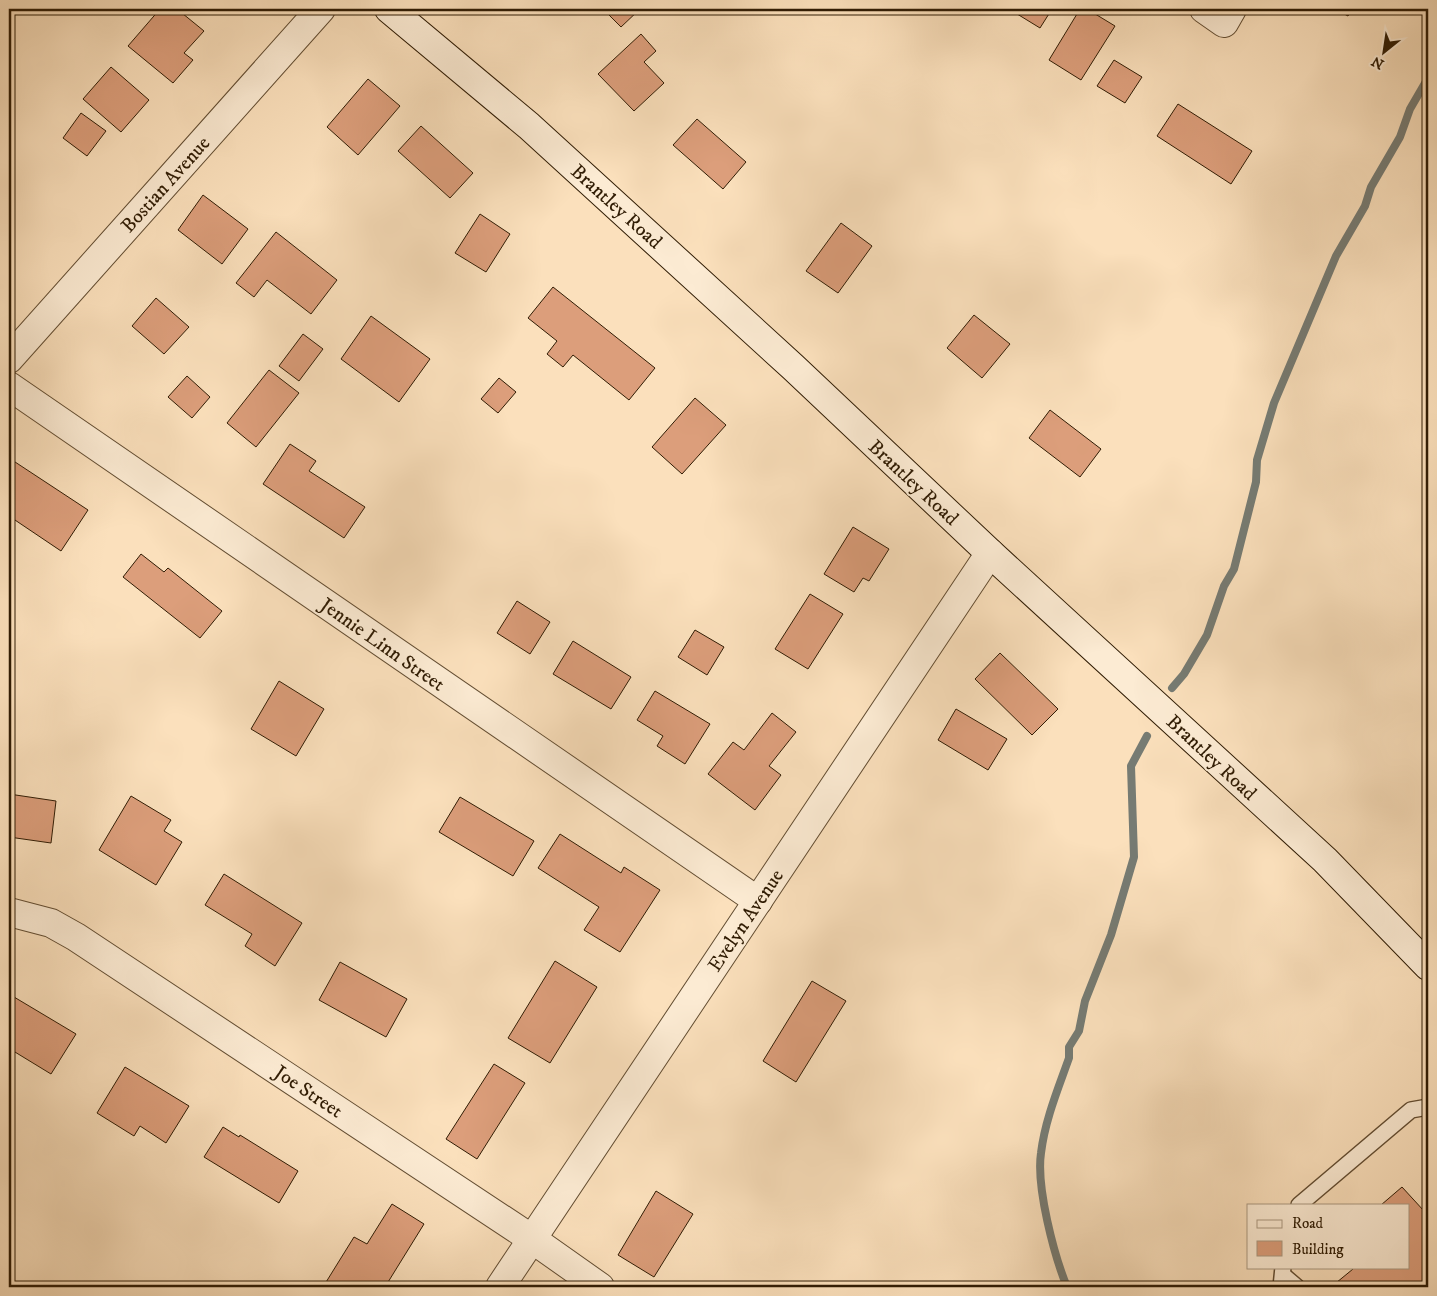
<svg xmlns="http://www.w3.org/2000/svg" width="1437" height="1296" font-family="'IM FELL DW Pica',serif">
<style>
.lines{fill:none;stroke-linecap:round;stroke-linejoin:round}
.stream{stroke:#767b73;stroke-width:8}
.building{fill:#dc9e7b;stroke:#301c04}
.lane-casing{stroke:#634d32;stroke-width:18}
.street-casing{stroke:#634d32;stroke-width:30}
.secondary-casing{stroke:#301c04;stroke-width:30}
.lane{stroke:#fcebd3;stroke-width:15}
.street{stroke:#fcebd3;stroke-width:28}
.secondary{stroke:#fcebd3;stroke-width:28}
.labels{text-anchor:middle;stroke-width:4;stroke-linejoin:round;paint-order:stroke}
.street-label{font-size:20px;fill:#301c04;stroke:#fcebd3}
</style>
<rect width="100%" height="100%" fill="#fbe0bc"/>
<filter id="stains"><feTurbulence type="fractalNoise" baseFrequency=".004" numOctaves="4"/><feColorMatrix values="0 0 0 0 .2 0 0 0 0 .09 0 0 0 0 .02 0 0 0 .5 -.17"/></filter>
<radialGradient id="worn" r=".72"><stop offset=".6" stop-color="#630" stop-opacity="0"/><stop offset="1" stop-color="#630" stop-opacity=".3"/></radialGradient>
<g class="lines">
<g class="stream">
<path d="M1172 688 1184 674 1207 635 1224 586 1234 569 1256 482 1257 460 1274 403 1336 256 1365 206 1371 187 1400 137 1410 109 1428 78"/>
<path d="M1067 1287C1054 1255 1036 1187 1041 1153 1045 1120 1058 1089 1069 1058V1047L1079 1031 1085 1001 1111 935 1134 857 1131 766 1147 736"/>
</g>
</g>
<g class="building">
<path d="M160 9H177L204 31 184 53 193 60 173 83 128 46Z"/>
<path d="M603 9H640L621 27Z"/>
<path d="M1009 9H1052L1040 28Z"/>
<path d="M1080 9H1087L1115 26 1081 80 1049 60Z"/>
<path d="M1335 9H1352L1348 16Z"/>
<path d="M641 34 656 51 644 62 664 83 634 111 598 74Z"/>
<path d="M1114 60 1142 77 1125 103 1097 86Z"/>
<path d="M111 67 149 100 121 132 83 99Z"/>
<path d="M368 79 400 106 358 155 327 127Z"/>
<path d="M1178 104 1252 151 1231 184 1157 136Z"/>
<path d="M81 113 106 131 87 156 63 138Z"/>
<path d="M697 119 746 162 723 189 673 145Z"/>
<path d="M421 126 473 173 450 198 398 151Z"/>
<path d="M203 195 248 229 222 264 178 230Z"/>
<path d="M480 214 510 234 486 272 455 253Z"/>
<path d="M841 223 872 246 838 293 806 271Z"/>
<path d="M276 232 337 280 311 314 267 280 254 297 236 283Z"/>
<path d="M553 287 655 368 629 400 573 355 563 367 547 354 557 341 528 318Z"/>
<path d="M156 298 189 327 164 354 132 326Z"/>
<path d="M974 315 1010 344 982 378 947 348Z"/>
<path d="M371 316 430 359 399 402 341 359Z"/>
<path d="M303 334 323 349 299 381 279 366Z"/>
<path d="M269 370 299 393 256 447 227 423Z"/>
<path d="M187 376 210 397 192 418 168 397Z"/>
<path d="M499 378 516 392 498 413 481 399Z"/>
<path d="M695 398 726 425 682 474 652 447Z"/>
<path d="M1050 410 1101 449 1080 477 1029 438Z"/>
<path d="M290 444 316 461 309 471 365 507 344 538 263 484Z"/>
<path d="M9 458 88 510 61 551 9 516Z"/>
<path d="M853 527 889 549 869 581 863 578 854 592 824 574Z"/>
<path d="M141 554 164 572 168 568 222 611 200 638 123 577Z"/>
<path d="M810 594 843 614 808 669 775 649Z"/>
<path d="M517 601 550 622 530 654 497 633Z"/>
<path d="M695 630 724 647 707 675 678 657Z"/>
<path d="M573 641 631 677 611 709 553 674Z"/>
<path d="M1000 653 1058 709 1032 735 975 679Z"/>
<path d="M279 681 324 709 296 756 251 729Z"/>
<path d="M655 691 710 724 685 764 657 746 663 736 637 720Z"/>
<path d="M956 709 1007 739 988 770 938 740Z"/>
<path d="M772 713 796 732 769 766 781 775 755 810 708 774 733 742 744 750Z"/>
<path d="M9 794 56 801 51 843 9 837Z"/>
<path d="M131 796 171 820 164 831 182 842 156 885 99 850Z"/>
<path d="M460 797 534 841 513 876 439 832Z"/>
<path d="M560 834 621 873 624 867 660 890 620 952 584 930 599 907 538 868Z"/>
<path d="M224 874 302 923 275 966 245 946 252 934 205 905Z"/>
<path d="M555 961 597 987 550 1063 508 1038Z"/>
<path d="M340 962 407 999 386 1037 319 1000Z"/>
<path d="M812 981 846 1001 796 1082 763 1061Z"/>
<path d="M9 994 76 1034 51 1074 10 1049 9 1051Z"/>
<path d="M494 1064 525 1083 477 1159 446 1139Z"/>
<path d="M125 1067 189 1106 166 1143 140 1126 134 1136 97 1113Z"/>
<path d="M223 1127 239 1137 240 1135 298 1171 279 1203 204 1157Z"/>
<path d="M1402 1187 1424 1211 1428 1207V1287H1331L1353 1269 1351 1267H1408V1205H1381Z"/>
<path d="M656 1191 693 1214 654 1277 618 1255Z"/>
<path d="M392 1204 424 1224 385 1287H323L354 1237 367 1244Z"/>
</g>
<g class="lines">
<g class="lane-casing">
<g id="lane">
<path d="M1299 1205 1411 1110 1428 1107"/>
<path d="M1284 1276 1297 1287"/>
<path d="M1281 1287 1283 1267"/>
</g>
</g>
<g class="street-casing">
<g id="street">
<path d="M1204 9 1224 23 1232 9"/>
<path d="M9 359 321 9"/>
<path d="M9 386 758 901"/>
<path d="M9 912 51 923 76 937 532 1239 600 1287"/>
<path d="M500 1287 990 553"/>
</g>
</g>
<g class="secondary-casing">
<path id="secondary" d="M389 9 529 126 793 367 990 553 1325 860 1428 966"/>
</g>
<use href="#lane" class="lane"/>
<use href="#street" class="street"/>
<use href="#secondary" class="secondary"/>
</g>
<g class="labels">
<g class="street-label">
<text transform="translate(165 184) rotate(-48)" y="7">Bostian Avenue</text>
<text transform="translate(617 206) rotate(42)" y="7">Brantley Road</text>
<text transform="translate(914 482) rotate(43)" y="7">Brantley Road</text>
<text transform="translate(383 644) rotate(35)" y="7">Jennie Linn Street</text>
<text transform="translate(1212 757) rotate(43)" y="7">Brantley Road</text>
<text transform="translate(745 920) rotate(-56)" y="7">Evelyn Avenue</text>
<text transform="translate(309 1091) rotate(34)" y="7">Joe Street</text>
</g>
</g>
<rect width="1437" height="1296" fill="none" stroke="#fbe0bc" stroke-width="30"/>
<rect x="10" y="10" width="1417" height="1276" fill="none" stroke="#301c04" stroke-width="2.5"/>
<rect x="15" y="15" width="1407" height="1266" fill="none" stroke="#301c04"/>
<rect x="1247" y="1204" width="162" height="65" fill="#fcebd3" stroke="#aa9880"/>
<rect x="1257" y="1220" width="25" height="8" fill="#fcebd3" stroke="#aa9880"/>
<text x="1292" y="1228" font-size="15" fill="#301c04">Road</text>
<rect x="1257" y="1241" width="25" height="15" fill="#dc9e7b" stroke="#aa9880"/>
<text x="1292" y="1254" font-size="15" fill="#301c04">Building</text>
<g transform="translate(1384 52) rotate(210)" stroke="#fcebd3" stroke-width="4" paint-order="stroke">
<path d="M0-4L9 19L0 12L-9 19Z" fill="#301c04"/>
<text y="-8" font-size="14" font-weight="bold" text-anchor="middle" fill="#301c04">N</text>
</g>
<rect width="100%" height="100%" filter="url(#stains)"/>
<rect width="100%" height="100%" fill="url(#worn)"/>
</svg>
